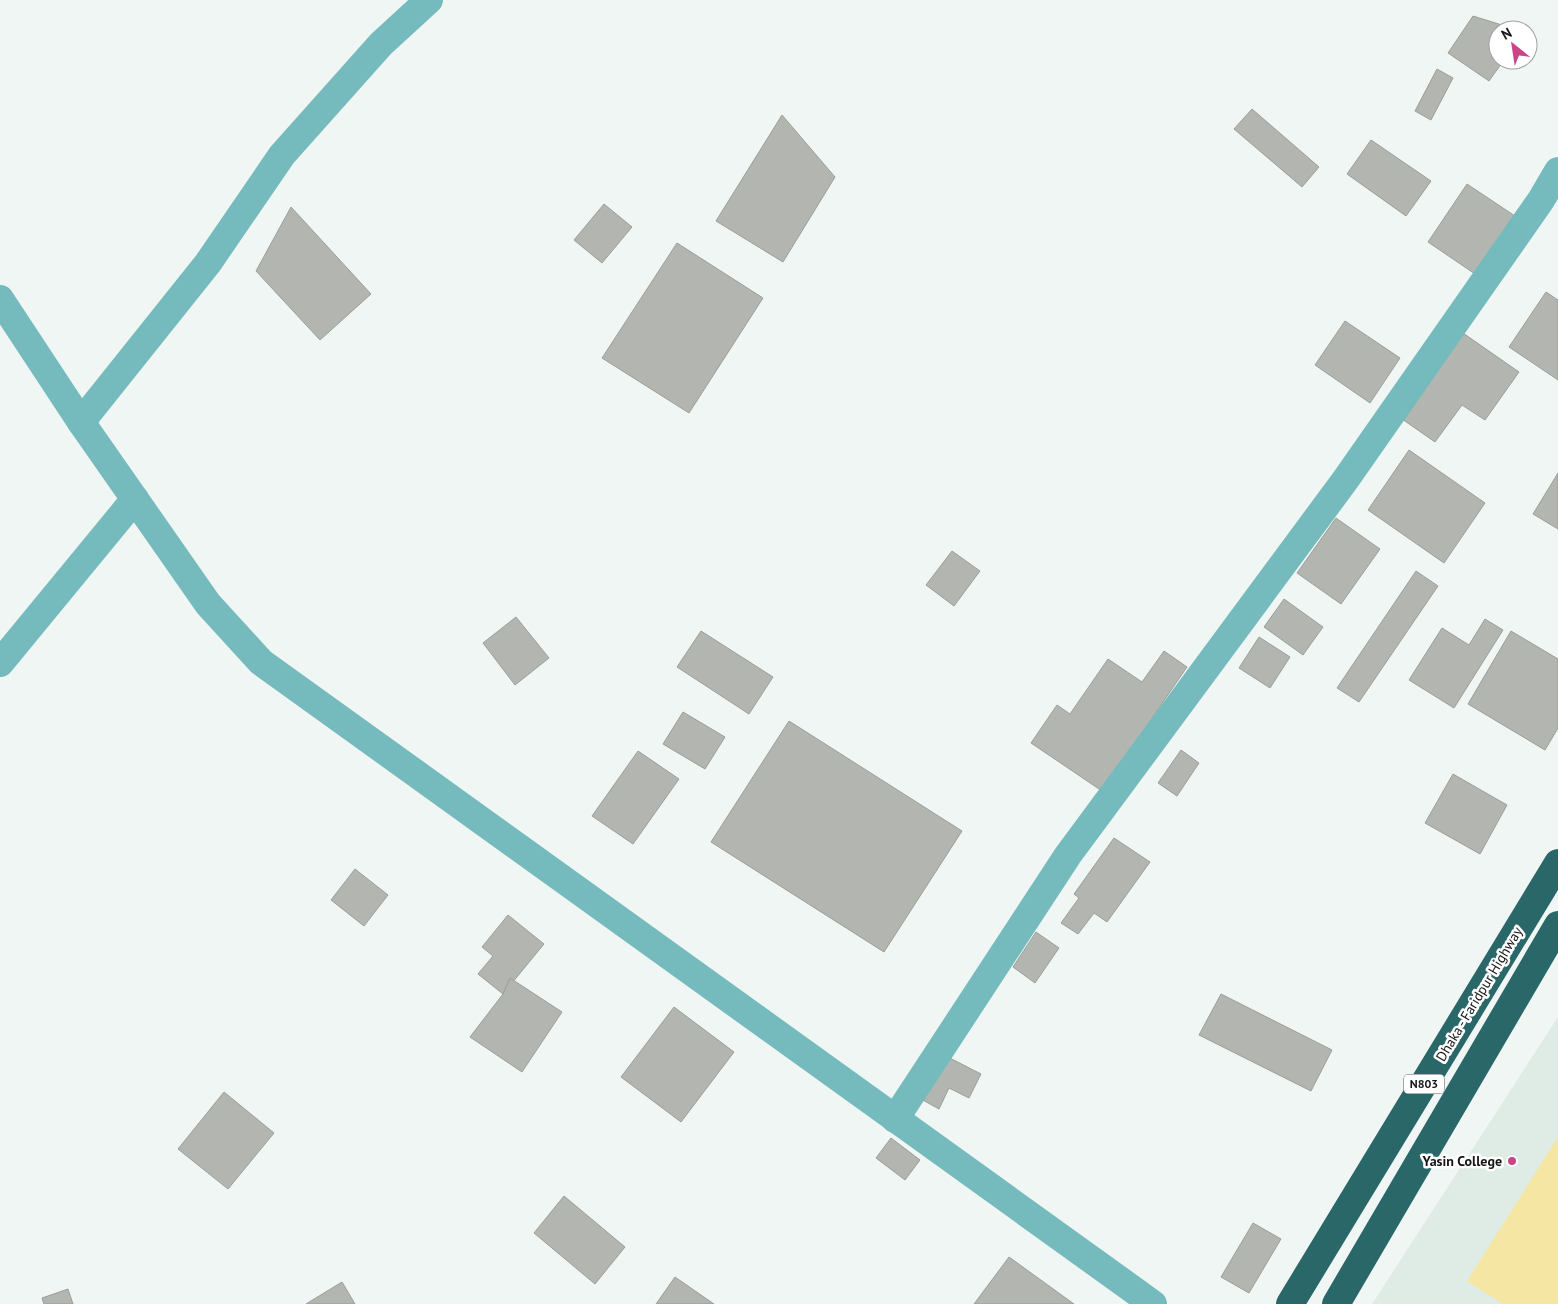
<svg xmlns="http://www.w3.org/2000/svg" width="1558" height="1304" font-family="'PT Sans',sans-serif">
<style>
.built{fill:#deece5}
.green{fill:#f6e6a4}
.building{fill:#b3b6b0;stroke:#9b9e99}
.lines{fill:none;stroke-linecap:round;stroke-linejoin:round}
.street{stroke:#75bbbd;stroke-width:28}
.highway{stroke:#296769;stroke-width:28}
.poi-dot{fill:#cb4586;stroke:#fff;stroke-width:2}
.labels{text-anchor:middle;stroke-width:5;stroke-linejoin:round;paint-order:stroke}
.shield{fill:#fff;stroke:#5a5b5a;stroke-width:1}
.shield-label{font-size:12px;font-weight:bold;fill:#131514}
.street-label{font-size:14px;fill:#131514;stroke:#fff}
.poi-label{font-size:14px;font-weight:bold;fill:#131514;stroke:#fff;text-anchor:end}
</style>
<rect width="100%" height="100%" fill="#f0f6f3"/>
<path class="built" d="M1558 1017V1304H1372Z"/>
<path class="green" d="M1558 1137V1304H1503L1467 1281Z"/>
<g class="building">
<path d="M1473 16 1518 30H1498V60H1504L1489 81 1448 53Z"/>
<path d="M1437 69 1453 78 1431 120 1415 111Z"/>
<path d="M1252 109 1319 167 1302 187 1234 129Z"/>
<path d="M782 115 835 177 783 262 716 221Z"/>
<path d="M1371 140 1431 181 1406 216 1347 174Z"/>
<path d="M1467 184 1518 218 1478 276 1428 242Z"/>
<path d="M604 204 632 227 602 263 574 240Z"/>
<path d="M291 207 371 294 320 340 256 271Z"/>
<path d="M677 243 763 298 689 413 602 358Z"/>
<path d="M1546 292 1558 300V380L1509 347Z"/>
<path d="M1345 321 1400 358 1370 403 1315 365Z"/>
<path d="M1463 333 1519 372 1485 420 1462 405 1435 442 1402 419Z"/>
<path d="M1409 450 1485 503 1444 563 1368 510Z"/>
<path d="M1558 473V529L1533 514Z"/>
<path d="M1336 518 1380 549 1341 604 1297 573Z"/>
<path d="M952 551 980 571 954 606 926 585Z"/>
<path d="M1416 571 1438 586 1359 702 1337 688Z"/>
<path d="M1284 599 1323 627 1303 655 1264 627Z"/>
<path d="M516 617 549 658 515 685 483 643Z"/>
<path d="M1485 619 1503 630 1454 708 1409 680 1442 628 1469 645Z"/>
<path d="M701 631 773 677 749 714 677 667Z"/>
<path d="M1511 631 1558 659V728L1545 750 1468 704Z"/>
<path d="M1259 637 1290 657 1270 688 1239 668Z"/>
<path d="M1164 651 1187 667 1102 791 1031 743 1057 705 1070 714 1108 659 1142 682Z"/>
<path d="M683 712 725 737 705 769 663 744Z"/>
<path d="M789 721 962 831 884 952 711 842Z"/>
<path d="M1181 750 1199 763 1177 796 1158 783Z"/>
<path d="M638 751 679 779 633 844 592 816Z"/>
<path d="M1453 774 1507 805 1480 854 1425 823Z"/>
<path d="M1114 838 1150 862 1107 922 1094 913 1078 934 1061 923 1079 898 1074 894Z"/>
<path d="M355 869 388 895 364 926 331 900Z"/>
<path d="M508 915 544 944 503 994 478 974 493 956 482 947Z"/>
<path d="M1036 932 1059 948 1035 983 1013 967Z"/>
<path d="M510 978 562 1012 522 1072 470 1037 503 994Z"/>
<path d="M1221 994 1332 1050 1311 1091 1199 1035Z"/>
<path d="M674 1007 734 1052 681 1122 621 1077Z"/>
<path d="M944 1055 981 1074 969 1098 949 1088 939 1109 921 1099Z"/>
<path d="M224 1092 274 1133 228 1189 178 1149Z"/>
<path d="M891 1138 920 1160 905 1180 876 1158Z"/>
<path d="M564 1196 625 1247 595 1284 534 1233Z"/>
<path d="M1253 1223 1281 1239 1249 1293 1221 1277Z"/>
<path d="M1009 1257 1074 1304H974Z"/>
<path d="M675 1277 714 1304H656Z"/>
<path d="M342 1282 355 1304H306Z"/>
<path d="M68 1289 73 1304H44L42 1298Z"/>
</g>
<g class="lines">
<g class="street">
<path d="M0 299 81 422 208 604 261 662 1153 1304"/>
<path d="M81 422 208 263 282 155 381 44 429 0"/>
<path d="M0 663 135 499"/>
<path d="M895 1119 1068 855 1346 479 1541 200 1558 171"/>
</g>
<g class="highway">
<path d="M1290 1304 1558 863"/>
<path d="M1336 1304 1558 925"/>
</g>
</g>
<circle class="poi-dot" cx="1512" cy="1161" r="5"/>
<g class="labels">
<rect class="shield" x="1404" y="1074.5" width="40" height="19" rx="4"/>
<g class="shield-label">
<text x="1424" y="1088">N803</text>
</g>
<g class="street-label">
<text transform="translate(1479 994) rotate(-59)" y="5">Dhaka - Faridpur Highway</text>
</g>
<g class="poi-label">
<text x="1502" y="1166">Yasin College</text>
</g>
</g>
<g transform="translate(1513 45) rotate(330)"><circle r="24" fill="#ffffff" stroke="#a1a1a1"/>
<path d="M0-4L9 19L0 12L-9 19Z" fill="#cb4586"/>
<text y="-8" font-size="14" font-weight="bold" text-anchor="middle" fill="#131514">N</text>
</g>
</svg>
